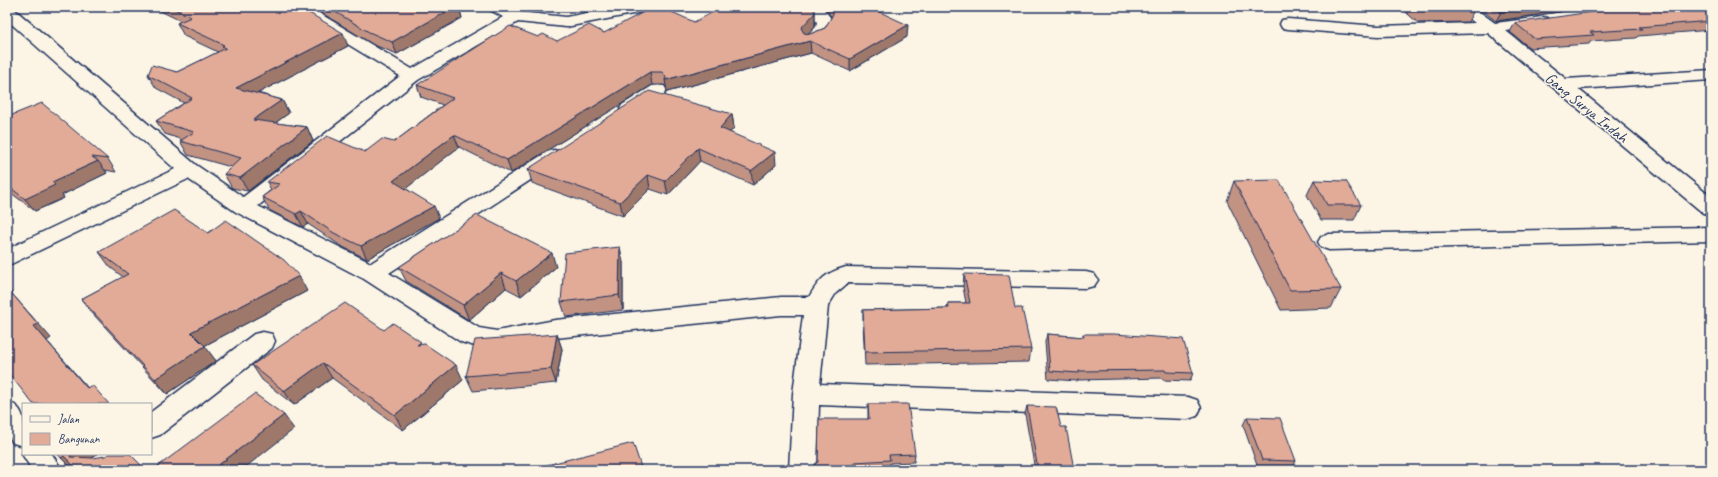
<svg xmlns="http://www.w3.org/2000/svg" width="1718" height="477" font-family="Caveat,sans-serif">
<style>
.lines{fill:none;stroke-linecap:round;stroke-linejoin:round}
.minor-casing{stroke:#1b2f5e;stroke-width:3}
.minor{fill:#fcf5e5;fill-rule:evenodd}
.wall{fill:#c29383;stroke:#1b2f5e}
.shaded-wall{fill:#9e786a;stroke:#1b2f5e}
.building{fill:#e2ab98;stroke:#1b2f5e}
.labels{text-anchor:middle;stroke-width:3;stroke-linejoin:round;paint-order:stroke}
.street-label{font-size:16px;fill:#1b2f5e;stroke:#fcf5e5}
</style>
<rect width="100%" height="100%" fill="#fcf5e5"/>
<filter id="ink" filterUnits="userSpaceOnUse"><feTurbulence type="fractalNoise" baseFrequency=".025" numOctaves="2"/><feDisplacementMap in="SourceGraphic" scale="8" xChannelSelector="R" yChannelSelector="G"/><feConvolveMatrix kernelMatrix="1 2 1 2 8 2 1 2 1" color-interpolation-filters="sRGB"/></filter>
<g filter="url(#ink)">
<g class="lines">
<g class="minor-casing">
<g id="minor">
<path d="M7 7 13 8 196 165 243 197 400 76 292 10 290 7H309L412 69 503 17 490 10 488 7H508L519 12 566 17 618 7H651L649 10 643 12 566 27 518 22 418 80 258 206 371 263 547 152 554 150 561 152 564 156 561 160 389 273 479 328 497 331 555 320 781 297H809C820 279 825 273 846 267L1086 272 1094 274 1098 280 1094 286 1086 288 848 283 836 293 828 306 820 384 1188 397 1197 400 1201 408 1197 416 1188 419 819 405 817 470H789L793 394 803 315H781L555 338 497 349 482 348 461 342 364 279 236 212 188 179 7 266V249L175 169 7 20Z"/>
<path d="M805 7H822L833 21C832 34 819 47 806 44L803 40 816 27 817 22Z"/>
<path d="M1454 7H1473L1495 23 1542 17 1548 18 1550 22 1548 26 1506 31 1566 79 1711 70V80L1578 89 1711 197V215L1703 213 1488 33 1378 36 1288 29 1282 28 1280 24 1282 20 1288 19 1378 26 1475 23Z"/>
<path d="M658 85 664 86 667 90 664 94C652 102 638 117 622 113L620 109 622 105 652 86Z"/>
<path d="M1711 227V241L1329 250 1321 247 1318 242 1321 237 1329 234Z"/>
<path d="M263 332 272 334 275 341 272 348 160 435 151 438V412L254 334Z"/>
<path d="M7 401C29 409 23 427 23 446L13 443 7 433Z"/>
<path d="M23 453V454H52L62 470H32L22 454Z"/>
</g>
</g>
<use href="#minor" class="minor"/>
</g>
<g class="wall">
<path d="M152 7H299L348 46 258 93 282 100 289 113 275 123 307 127 313 141 248 191 232 188 224 174 231 167 188 155 180 141 183 140 165 134 156 121 184 103 156 88 148 75 177 72 218 52 184 36 177 23 181 21Z"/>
<path d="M312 7H459L462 18 397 54 374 45Z"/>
<path d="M823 7H869L907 37 850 71 811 53 667 92 666 87 664 85H652L511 173 459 147 406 188 439 218 367 259 341 246 308 224 303 227 269 210 262 197 271 190 267 182 394 142 443 105 421 97 417 85 538 37 557 41 604 33 694 22 815 11V26L808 34H810L825 28 832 17Z"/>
<path d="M1400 7H1471L1474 10 1468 22 1418 23Z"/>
<path d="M1478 7H1594L1496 21Z"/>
<path d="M1711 7V30L1638 36 1636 38 1591 41 1589 44 1530 48 1510 32 1515 23Z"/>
<path d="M732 114 734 128 730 132 776 165 753 185 700 161 668 195 650 189 623 216 532 183 528 169Z"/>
<path d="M7 117 108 159 116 172 105 170 107 173 62 195 64 198 35 211 7 190Z"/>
<path d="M1314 180 1361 205 1354 220H1321L1307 195Z"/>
<path d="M1234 181 1341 289 1331 308 1281 310 1227 201Z"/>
<path d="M208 233 307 291 204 346 216 361 167 394 93 314 81 299 123 277 110 267 99 252Z"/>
<path d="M623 262V310L566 317 561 302Z"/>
<path d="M399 267H556L521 296 506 288 469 320 406 281Z"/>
<path d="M964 274 1015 308 1031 349 1029 362 865 365 863 323V310L947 308 948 303H966L963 287Z"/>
<path d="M384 330 422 344 463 380 403 430 332 378 294 405 262 380 252 365Z"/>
<path d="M557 334 562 349 556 383 473 391 466 376Z"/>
<path d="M1047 334 1083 337V334L1193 373 1190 381 1163 380 1162 378 1078 380 1077 381 1048 379 1045 342Z"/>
<path d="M868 404 915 454 914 462 890 463V467L854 470H815V464L818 462 868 419Z"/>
<path d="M1027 406 1074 469V470H1035L1025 414Z"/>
<path d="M1247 417 1296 461 1292 469 1258 468 1243 425Z"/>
</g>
<g class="shaded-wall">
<path d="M455 7H459L462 18 397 54 392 42Z"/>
<path d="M1537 7H1594L1496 21 1501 12Z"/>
<path d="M815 11V26L802 40 801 28Z"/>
<path d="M908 25 907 37 850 71V59Z"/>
<path d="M343 33 348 46 243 101 236 88Z"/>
<path d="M810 41 811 53 667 92 665 80Z"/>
<path d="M650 72 652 85 511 173 507 160Z"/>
<path d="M282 100 289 113 260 134 253 120Z"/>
<path d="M732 114 734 128 721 141 720 128Z"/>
<path d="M307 127 313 141 248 191 240 178Z"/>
<path d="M454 135 459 147 399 194 393 181Z"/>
<path d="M698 148 700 161 668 195 665 181Z"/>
<path d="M775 152 776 165 753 185 751 171Z"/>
<path d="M98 161 107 173 62 195 64 198 35 211 25 199 52 182Z"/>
<path d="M648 175 650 189 623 216 620 202Z"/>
<path d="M434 206 439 218 367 259 361 246Z"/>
<path d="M301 211 308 224 303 227 296 214Z"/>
<path d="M620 247 623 262V310L619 295Z"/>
<path d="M552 253 556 267 521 296 516 281Z"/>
<path d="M501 273 506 288 469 320 463 305Z"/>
<path d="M299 276 307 291 202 347 191 332Z"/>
<path d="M7 288 51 338 47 341 100 402 34 326Z"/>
<path d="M557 334 562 349 556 383 551 369Z"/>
<path d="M205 346 216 361 167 394 155 379Z"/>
<path d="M323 363 332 378 294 405 284 391Z"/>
<path d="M456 365 463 380 403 430 395 415Z"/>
<path d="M284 415 294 429 242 470H212Z"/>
<path d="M71 454H97L88 461 70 457Z"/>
<path d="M64 456 78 470H73L61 458Z"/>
</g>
<g class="building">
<path d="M171 7H299L343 33 236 88 282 100 253 120 307 127 240 178 224 174 241 158 180 141 194 132 156 121 192 98 148 75 152 65 177 72 226 48 222 46 224 45 177 23 191 17Z"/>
<path d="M327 7H455L392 42 369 32Z"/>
<path d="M653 7H661L694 22 723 7H812L815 11 814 14 801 28 804 33 810 34 825 28 833 14 834 8 833 7H869L908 25 850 59 810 41 665 80 666 77 662 72H650L507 160 454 135 393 181 434 206 361 246 334 233 301 211 296 214 262 197 280 184 267 182 327 136 365 152 382 139 394 142 453 98 417 85 510 26 538 37 543 34 557 41 589 25 604 33Z"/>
<path d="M1419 7H1471L1474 10 1424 11Z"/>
<path d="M1494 7H1537L1501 12Z"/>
<path d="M1626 7H1711V21L1639 27 1642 29 1590 32 1594 35 1535 39 1515 23Z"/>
<path d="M649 91 732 114 720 128 775 152 751 171 698 148 665 181 648 175 620 202 528 169Z"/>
<path d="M42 103 108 159 92 157 98 161 52 182 55 185 25 199 7 185V117Z"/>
<path d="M1279 180 1341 289 1290 290 1234 181Z"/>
<path d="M1314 180 1346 181 1361 205H1327Z"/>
<path d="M174 210 208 233 226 220 284 260 299 276 191 332 205 346 155 379 81 299 128 274 99 252Z"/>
<path d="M477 215 552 253 516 281 501 273 463 305 399 267Z"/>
<path d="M620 247 619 295 561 302 565 253Z"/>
<path d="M964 274 1009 275 1015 308H1022L1031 349 865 352 863 310 949 308 948 303H970Z"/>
<path d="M7 288 38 324 34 326 87 388 92 385 109 404H33L7 371Z"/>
<path d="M345 303 384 330 393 323 421 342 417 345 425 344 456 365 395 415 323 363 284 391 252 365Z"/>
<path d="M557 334 551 369 466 376 475 340Z"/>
<path d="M1047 334 1084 337 1083 334H1114L1183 339 1193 373 1166 372 1165 370 1079 371V373L1050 371Z"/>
<path d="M255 394 284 415 212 470H153Z"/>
<path d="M868 404H908L915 454 889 455 890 460 854 462V469H815V464L818 462 819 419H869Z"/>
<path d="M1027 406 1056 407 1061 427H1066L1074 469 1038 470Z"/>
<path d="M1247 417 1280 418 1296 461 1262 460Z"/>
<path d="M633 443 642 470H527Z"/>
<path d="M58 454H71L70 457 93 458 105 456 109 454H130L146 470H78L64 456 61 458Z"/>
</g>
</g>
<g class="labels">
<g class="street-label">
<text transform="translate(1587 107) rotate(39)" y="6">Gang Surya Indah</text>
</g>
</g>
<rect width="1718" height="477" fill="none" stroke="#fcf5e5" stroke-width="24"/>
<rect x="12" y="12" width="1694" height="453" fill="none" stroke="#1b2f5e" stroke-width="1.5" filter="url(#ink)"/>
<rect x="22" y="403" width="130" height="52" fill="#fcf5e5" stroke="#a2a6af"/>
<rect x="30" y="416" width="20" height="6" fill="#fcf5e5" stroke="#a2a6af"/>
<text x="58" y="423" font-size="12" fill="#1b2f5e">Jalan</text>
<rect x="30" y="433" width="20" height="12" fill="#e2ab98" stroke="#a2a6af"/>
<text x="58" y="443" font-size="12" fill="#1b2f5e">Bangunan</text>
</svg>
